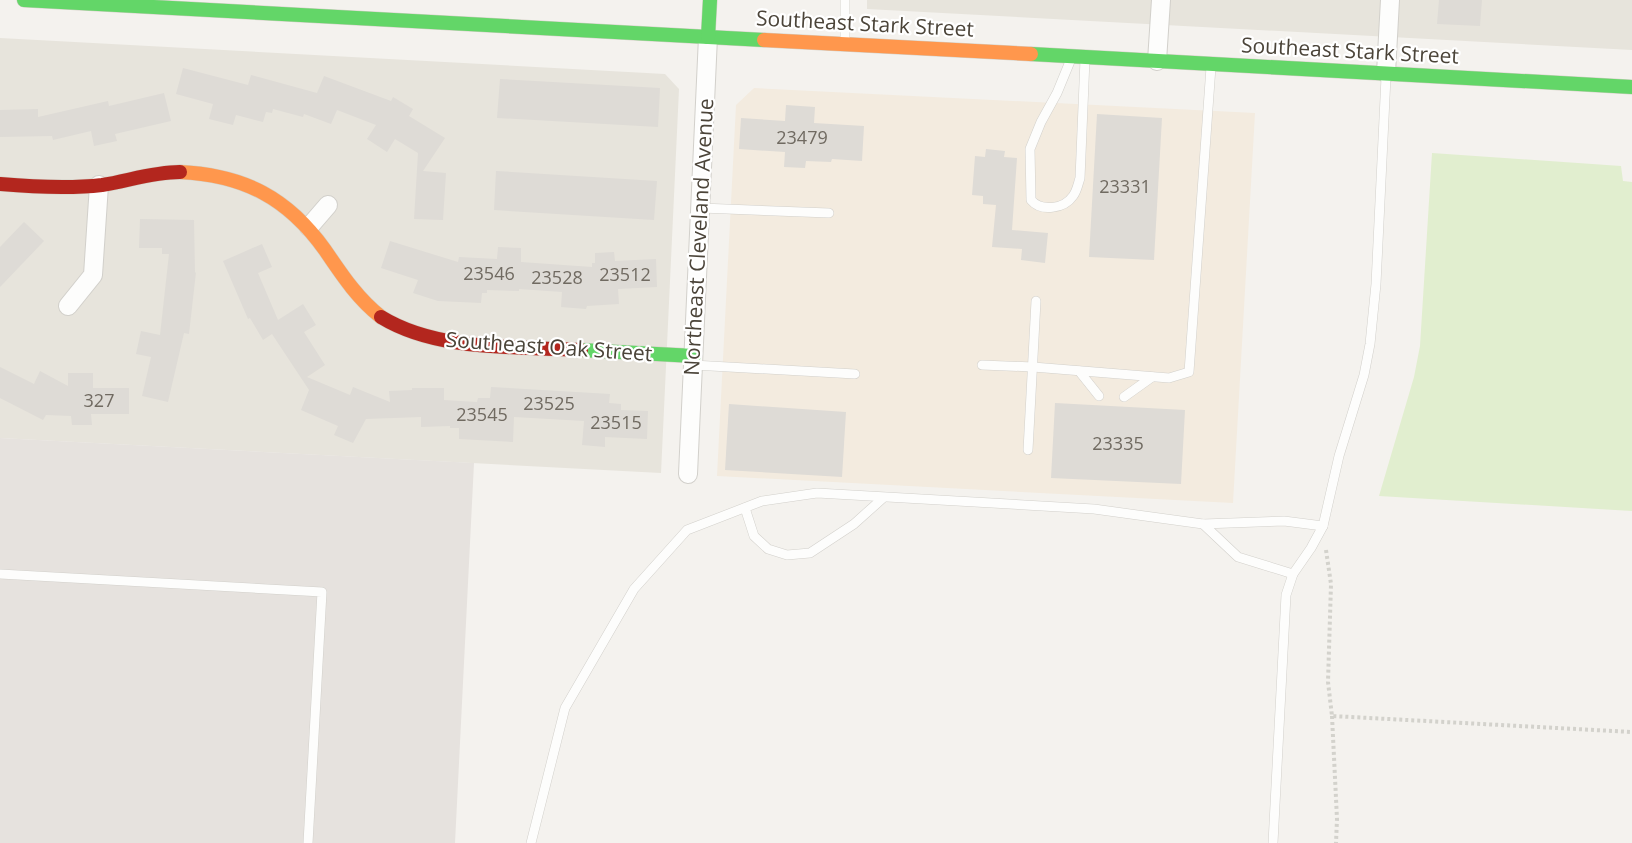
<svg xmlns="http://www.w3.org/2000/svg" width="1632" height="843" font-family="'Open Sans',sans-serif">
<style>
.residential{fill:#e7e4dc}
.commercial{fill:#f3ebdf}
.industrial{fill:#e6e2de}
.green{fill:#e1eecf}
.building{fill:#dedbd6}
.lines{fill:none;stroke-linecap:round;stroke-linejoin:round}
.lane-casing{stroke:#d2d0cb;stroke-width:10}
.street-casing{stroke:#d2d0cb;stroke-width:20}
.fast-casing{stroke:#d3cfc5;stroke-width:15}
.slow-casing{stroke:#d3cfc5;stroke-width:15}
.jam-casing{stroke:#d3cfc5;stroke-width:15}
.path{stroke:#d3d2cc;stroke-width:4;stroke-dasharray:3 3;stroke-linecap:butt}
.lane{stroke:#fdfdfc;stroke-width:9}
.street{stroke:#fdfdfc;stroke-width:18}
.fast{stroke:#63d668;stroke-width:14}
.slow{stroke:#ff974d;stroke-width:14}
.jam{stroke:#b3261e;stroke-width:14}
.labels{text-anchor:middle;stroke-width:4.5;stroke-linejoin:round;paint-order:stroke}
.number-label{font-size:18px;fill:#706a61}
.street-label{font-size:21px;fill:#4b4439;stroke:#fff}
</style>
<rect width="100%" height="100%" fill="#f4f2ee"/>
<g class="residential">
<path d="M867 0H1632V50L867 9Z"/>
<path d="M0 38 665 74 679 89 661 473 0 438Z"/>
</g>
<path class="commercial" d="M754 88 1255 113 1233 503 717 476 736 105Z"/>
<path class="industrial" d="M0 438 474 463 455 843H0Z"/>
<path class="green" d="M1432 153 1621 166 1623 181 1632 182V511L1379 496 1414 377 1420 346Z"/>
<g class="building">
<path d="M1439 0H1482L1480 26 1437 24Z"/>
<path d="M183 68 248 85 251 75 317 93 324 76 391 101 393 97 413 109 409 116 445 138 423 171 446 173 443 220 414 219 418 153 395 139 387 152 367 139 376 125 337 110 331 124 304 114 303 117 273 109 272 113 266 112 263 122 236 115 233 125 209 119 213 104 176 94Z"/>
<path d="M500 79 660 88 658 127 497 118Z"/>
<path d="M164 93 171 121 115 134 117 141 94 146 91 131 53 140 52 136 0 137V110L38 109V117L108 101 109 106Z"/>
<path d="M786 105 815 107 814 123 864 126 862 161 832 159 831 162 806 161 805 168 784 167 785 152 739 149 741 118 785 121Z"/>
<path d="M1097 114 1162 118 1154 260 1089 257Z"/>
<path d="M986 149 1005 151 1004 157 1017 158 1012 230 1048 233 1045 263 1021 260 1022 249 992 247 996 205 983 204V196L972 195 975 156 985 157Z"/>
<path d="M496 171 657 181 654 220 494 210Z"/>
<path d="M140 219 194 220 195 273 196 272 189 334 184 333 168 402 142 396 151 357 136 354 141 331 160 335 169 254H162V248H139Z"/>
<path d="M24 222 44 241 0 287V247Z"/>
<path d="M390 241 458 262 459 257 497 259 498 247 521 248V262L592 267V263H595V253L614 252 615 261 656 259 657 287 618 289 619 304 587 306 586 309 561 307 562 292 519 289V291L487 290V293H482L481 303 438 301 413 293 418 280 381 268Z"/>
<path d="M262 244 272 267 258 273 278 320 303 304 316 325 304 332 325 365 307 377 350 395 353 387 390 402 389 391 412 390V388H444V400L477 402 478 398H490L491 387 610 394 609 403 621 404V410L648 411 647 439 605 437V447L582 445 584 421 514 417 513 442 459 439V428H450V426L421 427V417L366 419 353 443 334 435 338 426 301 410 309 390 272 334 263 340 250 318 248 319 223 261Z"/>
<path d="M0 367 34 384 40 371 68 386V373H93V388H129V414H91L92 425H72L71 416 46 415 43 420 0 398Z"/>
<path d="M1055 403 1185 410 1181 484 1051 478Z"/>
<path d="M729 404 846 412 842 477 725 470Z"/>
</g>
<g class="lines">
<g class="lane-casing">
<g id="lane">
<path d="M845 42V0"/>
<path d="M1071 59 1057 93 1041 122 1030 149 1031 200C1041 212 1064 209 1073 196 1077 191 1078 184 1080 178L1085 59"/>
<path d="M701 208 829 213"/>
<path d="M693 365 855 374"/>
<path d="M982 365 1033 367 1169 378 1189 372 1211 67"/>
<path d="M1079 371 1099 396"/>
<path d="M1124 397 1152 377"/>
<path d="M1028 450 1036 301"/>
<path d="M745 508 754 536 768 549 787 555 810 553 854 524 883 498"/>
<path d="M1203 524 1238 557 1293 574"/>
<path d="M0 574 322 592 308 843"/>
<path d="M531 843 565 708 634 589 687 530 762 501 817 493 1094 509 1203 524 1284 521 1323 526"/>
<path d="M1273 843 1286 595 1293 574 1311 548 1323 526 1339 456 1364 375 1370 344 1376 284 1386 77"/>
</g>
</g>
<g class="street-casing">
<g id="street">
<path d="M1157 61 1161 0"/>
<path d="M1386 73 1390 0"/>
<path d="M309 227 328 205"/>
<path d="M68 306 93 275 99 185"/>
<path d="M688 474 708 37"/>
</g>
</g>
<g class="fast-casing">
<g id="fast">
<path d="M24 0 764 40"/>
<path d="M708 37 710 0"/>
<path d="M1031 54 1632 87"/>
<path d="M581 350 694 356"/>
</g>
</g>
<g class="slow-casing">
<g id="slow">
<path d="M764 40 1031 54"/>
<path d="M180 172C244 175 288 198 325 250 342 275 357 298 381 317"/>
</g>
</g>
<g class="jam-casing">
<g id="jam">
<path d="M0 184C34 187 68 189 102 185 128 181 153 172 180 172"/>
<path d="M381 317C438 352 517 346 581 350"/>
</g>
</g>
<g class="path">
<path d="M1326 550 1331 584 1328 682 1332 716 1632 732"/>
<path d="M1332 716 1337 819 1336 843"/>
</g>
<use href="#lane" class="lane"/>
<use href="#street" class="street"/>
<use href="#fast" class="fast"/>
<use href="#slow" class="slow"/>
<use href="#jam" class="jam"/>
</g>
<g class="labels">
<g class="number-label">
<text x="802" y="144">23479</text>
<text x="1125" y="193">23331</text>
<text x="489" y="280">23546</text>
<text x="625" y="281">23512</text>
<text x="557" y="284">23528</text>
<text x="99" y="407">327</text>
<text x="549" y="410">23525</text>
<text x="482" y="421">23545</text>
<text x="616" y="429">23515</text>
<text x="1118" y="450">23335</text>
</g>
<g class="street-label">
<text transform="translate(865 24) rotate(3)" y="7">Southeast Stark Street</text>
<text transform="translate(1350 51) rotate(3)" y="7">Southeast Stark Street</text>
<text transform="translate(699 237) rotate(-87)" y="7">Northeast Cleveland Avenue</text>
<text transform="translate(549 347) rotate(4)" y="7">Southeast Oak Street</text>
</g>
</g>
</svg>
